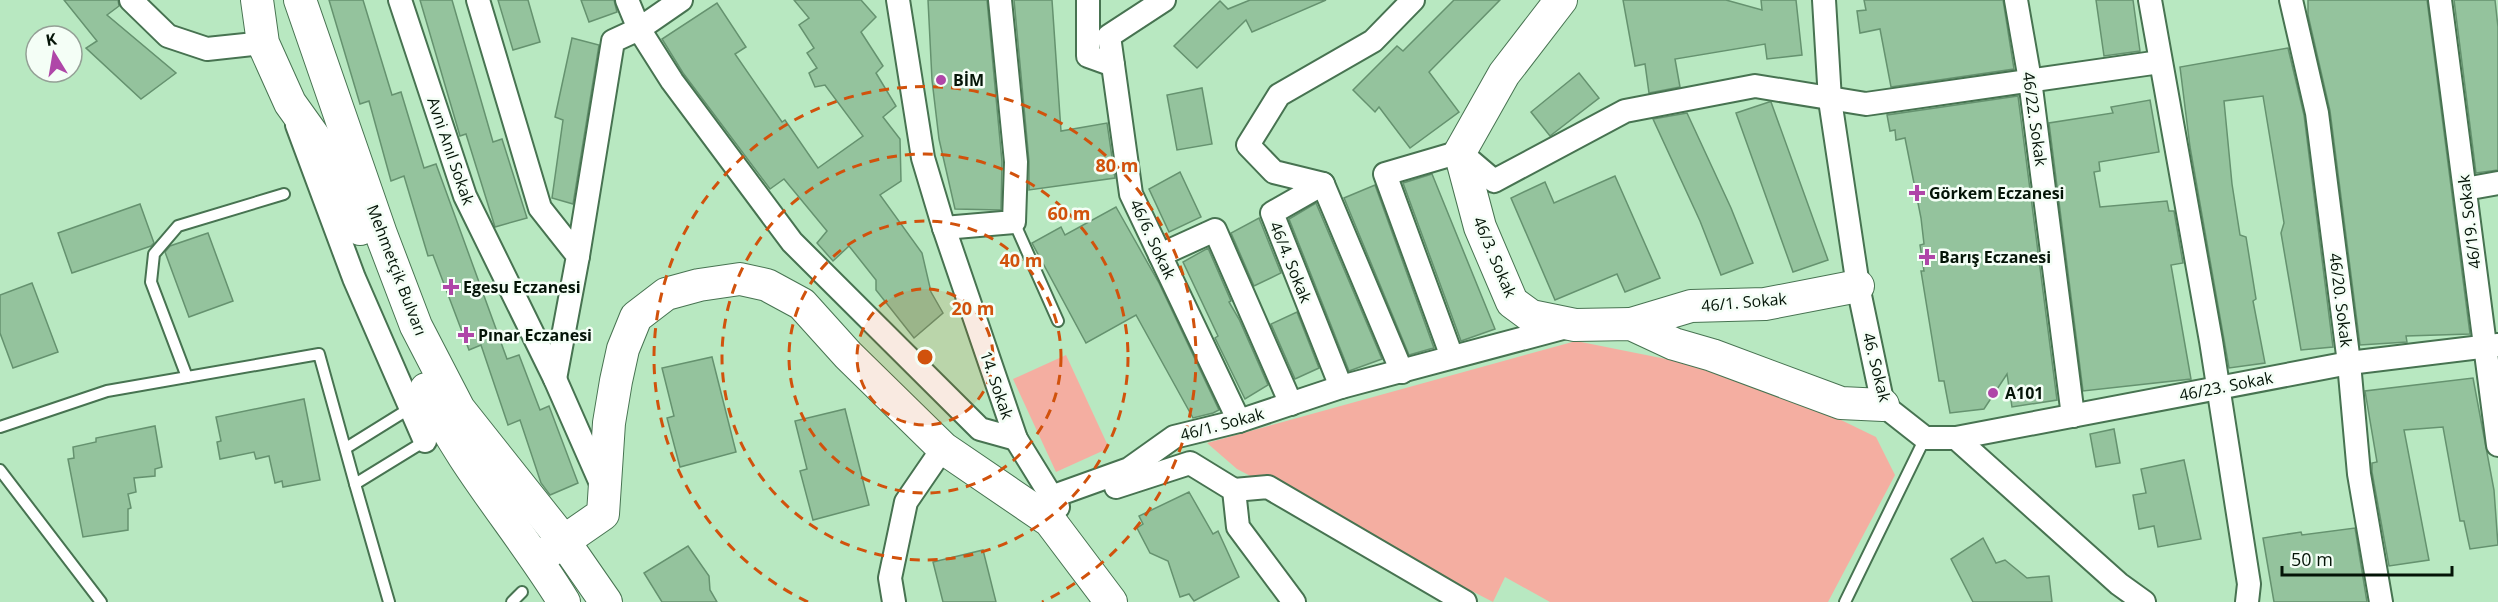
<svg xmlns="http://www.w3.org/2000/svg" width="2498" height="602" font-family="'Open Sans',sans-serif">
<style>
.green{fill:#f4aea1}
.building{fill:#94c39d;stroke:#65926f;stroke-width:1.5}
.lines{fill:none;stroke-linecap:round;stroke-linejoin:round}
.lane-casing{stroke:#477351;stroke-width:14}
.street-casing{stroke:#477351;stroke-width:26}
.secondary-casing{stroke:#477351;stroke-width:34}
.lane{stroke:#fff;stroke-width:10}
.street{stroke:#fff;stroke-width:22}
.secondary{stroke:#fff;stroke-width:32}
.ring{fill:none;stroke:#d1520c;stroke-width:3;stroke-dasharray:10 8}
.poi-dot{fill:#af46a8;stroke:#f4fef6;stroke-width:2}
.labels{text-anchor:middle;stroke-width:5;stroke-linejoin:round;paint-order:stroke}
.poi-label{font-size:16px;font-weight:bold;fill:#041407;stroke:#f4fef6;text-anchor:start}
.street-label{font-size:16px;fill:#041407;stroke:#f4fef6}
.centre{fill:#d1520c;stroke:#f4fef6;stroke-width:3}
.ring-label{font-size:18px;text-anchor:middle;font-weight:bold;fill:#d1520c;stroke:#f4fef6;stroke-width:5;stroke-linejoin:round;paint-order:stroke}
</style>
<rect width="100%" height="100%" fill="#b8e8c1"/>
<g class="green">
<path d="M1576 341 1706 367 1804 402 1876 437 1895 475 1828 602H1550L1505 577 1493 602 1237 469 1207 443Z"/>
<path d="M1066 355 1109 448 1056 472 1013 379Z"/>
</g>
<g class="building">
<path d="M64 0H118L119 6 107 15 176 73 141 99 86 48 97 41Z"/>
<path d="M329 0H363L392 95 401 92 424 168 436 164 507 359 519 355 540 410 549 406 578 483 550 495 541 483 520 420 508 425 481 345 469 350 433 255 428 256 404 176 391 181 369 101 360 104Z"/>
<path d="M420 0H452L493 142 502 139 527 218 495 227 466 134 460 136Z"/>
<path d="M498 0H528L540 42 513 50Z"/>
<path d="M581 0H614L617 12 589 22Z"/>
<path d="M794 0H861L876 17 861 32 883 66 876 73 896 106 883 117 900 139 901 181 880 195 922 253 931 292 943 313 914 338 876 290V280L849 246 833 261 817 243 827 231 784 179 770 189 683 73 662 39 717 3 746 47 735 54 782 122 785 120 818 168 863 136 825 85 815 87 809 73 817 68 807 53 814 48 799 25 809 18Z"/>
<path d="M928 0H987L1002 162 1001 210 955 209 939 139 932 80Z"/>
<path d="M1014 0H1052L1061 131 1107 123 1115 178 1029 190V161Z"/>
<path d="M1250 0H1326L1252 32 1246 20 1197 68 1174 46 1220 1 1228 9Z"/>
<path d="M1454 0H1500L1429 72 1459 112 1410 148 1379 107 1375 112 1353 90 1397 46 1403 51Z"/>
<path d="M1623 0H1726L1762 10 1761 0H1796L1802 55 1767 59 1765 44 1675 59 1680 87 1649 93 1645 64 1635 66Z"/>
<path d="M1864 0H2003L2014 69 1891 87 1880 29 1860 33 1857 11 1866 10Z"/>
<path d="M2096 0H2133L2140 51 2104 56Z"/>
<path d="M2308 0H2427L2470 334 2406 336 2407 342 2360 345 2330 111 2308 15Z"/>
<path d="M2454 0H2495L2498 27V170L2476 173Z"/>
<path d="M572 38 599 45 573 204 552 198 563 120 555 117Z"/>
<path d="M2288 48 2304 115 2333 347 2301 350 2281 233 2284 223 2263 96 2224 101 2232 184 2240 235 2246 237 2256 299 2253 301 2265 363 2229 368 2190 147 2180 67Z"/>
<path d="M1579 73 1599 98 1550 136 1531 112Z"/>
<path d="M1202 88 1212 144 1177 150 1167 95Z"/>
<path d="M2018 96 2057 400 2012 407 2007 374 1984 409 1950 413 1944 381H1939L1921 271H1924L1920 245 1924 244 1921 218 1905 138 1896 140 1895 130 1890 131 1887 115Z"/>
<path d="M2150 100 2159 152 2099 162 2100 171 2094 172 2100 207 2167 201 2169 211H2174L2183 263 2171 265 2191 379 2083 391 2049 123 2113 113 2111 107Z"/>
<path d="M1769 102H1771L1828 260 1793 272 1736 113Z"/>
<path d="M1687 113 1731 208 1753 263 1721 275 1700 221 1653 119Z"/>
<path d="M1180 172 1201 217 1169 232 1149 189Z"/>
<path d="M1432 174 1495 329 1461 341 1403 183Z"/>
<path d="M1615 176 1660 278 1625 292 1617 274 1555 300 1511 198 1545 182 1554 203Z"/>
<path d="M1375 185 1434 348 1430 349 1409 355 1344 198Z"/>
<path d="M1316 203 1382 359 1349 371 1289 219Z"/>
<path d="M140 204 154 243 151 246 72 273 58 233Z"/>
<path d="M1116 207 1159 283 1219 410 1213 413 1193 418 1136 315 1086 343 1032 243 1061 227 1065 235Z"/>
<path d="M1259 218 1281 273 1254 286 1231 233Z"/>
<path d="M208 233 233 301 189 317 165 252 170 246Z"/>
<path d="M1208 248 1231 301 1229 302 1239 319 1268 385 1245 399 1215 338 1218 336 1183 262Z"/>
<path d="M32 283 58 352 13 368 0 333V295Z"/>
<path d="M1297 312 1319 368 1295 379 1271 324Z"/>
<path d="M712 357 736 452 680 467 667 418 674 416 662 368Z"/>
<path d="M2473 378 2494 490 2498 545 2470 549 2464 521H2460L2443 427 2404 430 2429 560 2389 566 2372 472V463L2377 462 2365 391Z"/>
<path d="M304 399 320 480 283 487 282 481 275 483 269 456 256 459 254 452 220 459 217 442 221 441 216 417Z"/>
<path d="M845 409 869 505 813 520 800 471 807 469 795 421Z"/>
<path d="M155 426 162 467 155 469V476L134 478 136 492 128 494 131 508 128 509V530L83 537 68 459 74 458 73 447 96 442V438Z"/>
<path d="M2114 429 2120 463 2096 467 2090 434Z"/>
<path d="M2184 460 2201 539 2158 547 2154 526 2139 529 2133 495 2146 493 2141 469Z"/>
<path d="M1189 492 1213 534 1218 531 1239 577 1194 601 1189 594 1180 597 1168 561 1150 553 1137 528 1143 524 1139 516Z"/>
<path d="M2355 528 2367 602H2274L2263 538 2301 532 2302 535Z"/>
<path d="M1983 538 1996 563 2005 560 2027 578 2049 576 2052 602H1973L1951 559Z"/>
<path d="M688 546 709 576 710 590 717 602H662L644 573Z"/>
<path d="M983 550 996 602H943L933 562Z"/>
</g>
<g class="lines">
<g class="lane-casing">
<g id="lane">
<path d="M1014 222 1058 321"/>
<path d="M187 377 151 282 154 254 178 226 284 194"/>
<path d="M0 427 107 391 319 354 355 484"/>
<path d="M346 448 412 407"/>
<path d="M0 470 101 602"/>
<path d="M389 602 355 484 425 441"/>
<path d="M512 602 522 592"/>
<path d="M1845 602 1925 438"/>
</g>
</g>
<g class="street-casing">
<g id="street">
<path d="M131 0 168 36 207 49 263 43"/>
<path d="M400 0 465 196 555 379 603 488"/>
<path d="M478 0 540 208 578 256 555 379"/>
<path d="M627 0 639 29 681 0"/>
<path d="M898 0 923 158 944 228 1016 439 1058 507"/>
<path d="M1088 0V56L1113 65"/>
<path d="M1164 0 1109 36 1131 194 1239 421"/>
<path d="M1824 0 1830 100 1858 286 1883 405 1925 438H1956L2119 584 2144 602"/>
<path d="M2016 0 2030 80 2073 416"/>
<path d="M2150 0 2211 341 2249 584 2247 602"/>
<path d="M2291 0 2317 113 2349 363 2359 474 2381 602"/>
<path d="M2440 0 2498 445"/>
<path d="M297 125 354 278 425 441"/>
<path d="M1323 184 1402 372"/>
<path d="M2465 189 2498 183"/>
<path d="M944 228 1014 222 1016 162 1000 0"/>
<path d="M1160 255 1215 230 1291 404"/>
<path d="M578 256 613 41 639 29 672 81 792 242 980 429 1016 439"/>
<path d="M1452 357 1385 174 1460 152 1494 181 1625 111 1755 86 1866 104 2160 62"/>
<path d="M1341 387 1272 213 1323 184 1274 172 1248 145 1279 95 1373 41 1413 0"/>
<path d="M1956 438 2349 363 2498 345"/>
<path d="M1116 487 1190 463 1234 490 1238 527 1294 602"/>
<path d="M1234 490 1268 487 1465 602"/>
<path d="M1051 497 1129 469 1174 437 1239 421 1341 387 1570 326"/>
<path d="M894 602 890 578 906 502 943 448"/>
</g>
</g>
<g class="secondary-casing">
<g id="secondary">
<path d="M257 0 263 43 290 103 330 159 360 229"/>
<path d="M300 0 381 234 416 326 459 409 563 540 606 602"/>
<path d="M1561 0 1504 74 1460 152 1480 227 1512 302 1531 316 1575 325 1631 324 1674 344 1712 355 1841 403 1883 405"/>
<path d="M1631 324 1691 306 1765 304 1858 286"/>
<path d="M426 389C461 465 520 530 564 602"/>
<path d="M538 559 603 514 609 423 616 381 623 349 636 317 666 294 699 285 740 279 767 285 802 304 848 355 943 448 1050 521 1111 602"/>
</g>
</g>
<use href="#lane" class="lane"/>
<use href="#street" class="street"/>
<use href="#secondary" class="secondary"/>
</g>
<circle cx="925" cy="357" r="68" fill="#d1520c" fill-opacity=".12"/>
<g class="ring">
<circle cx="925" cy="357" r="68"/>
<circle cx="925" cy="357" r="136"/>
<circle cx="925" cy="357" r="203"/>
<path d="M808 602A271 271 0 1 1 1042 602"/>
</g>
<g class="poi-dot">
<circle cx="941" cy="80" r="6"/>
<path d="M1914 184h6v6h6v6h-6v6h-6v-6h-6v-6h6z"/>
<path d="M1924 248h6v6h6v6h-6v6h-6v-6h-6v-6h6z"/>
<path d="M448 278h6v6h6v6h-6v6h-6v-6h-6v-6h6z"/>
<path d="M463 326h6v6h6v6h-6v6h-6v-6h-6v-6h6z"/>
<circle cx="1993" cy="393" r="6"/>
</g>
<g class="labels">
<g class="poi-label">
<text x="953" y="86">BİM</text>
<text x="1929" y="199">Görkem Eczanesi</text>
<text x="1939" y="263">Barış Eczanesi</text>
<text x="463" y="293">Egesu Eczanesi</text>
<text x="478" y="341">Pınar Eczanesi</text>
<text x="2005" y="399">A101</text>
</g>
<g class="street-label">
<text transform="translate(2035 119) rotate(82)" y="6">46/22. Sokak</text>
<text transform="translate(451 151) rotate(71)" y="6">Avni Anıl Sokak</text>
<text transform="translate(2469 222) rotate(-97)" y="6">46/19. Sokak</text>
<text transform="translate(1153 239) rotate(65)" y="6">46/6. Sokak</text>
<text transform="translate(1495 257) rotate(67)" y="6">46/3. Sokak</text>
<text transform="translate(1291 262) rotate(68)" y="6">46/4. Sokak</text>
<text transform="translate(397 270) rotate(69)" y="6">Mehmetçik Bulvarı</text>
<text transform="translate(2341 300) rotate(83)" y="6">46/20. Sokak</text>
<text transform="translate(1744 302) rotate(-5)" y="6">46/1. Sokak</text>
<text transform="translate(1877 367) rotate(76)" y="6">46. Sokak</text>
<text transform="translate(997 385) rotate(71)" y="6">14. Sokak</text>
<text transform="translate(2226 386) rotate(-11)" y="6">46/23. Sokak</text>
<text transform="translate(1222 424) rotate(-15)" y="6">46/1. Sokak</text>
</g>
</g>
<circle cx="925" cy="357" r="9" class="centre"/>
<g class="ring-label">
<text x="1117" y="172">80 m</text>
<text x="1069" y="220">60 m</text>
<text x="1021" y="267">40 m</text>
<text x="973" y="315">20 m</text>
</g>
<g transform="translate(54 54) rotate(349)"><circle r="28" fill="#f4fef6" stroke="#94a096" stroke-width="1.5"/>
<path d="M0-4.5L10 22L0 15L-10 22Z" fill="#af46a8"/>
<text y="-9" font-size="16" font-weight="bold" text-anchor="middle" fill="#041407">K</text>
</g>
<path d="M2282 566v9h170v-9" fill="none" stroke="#041407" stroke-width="3"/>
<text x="2291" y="566" font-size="18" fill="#041407" stroke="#f4fef6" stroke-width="4.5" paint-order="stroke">50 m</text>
</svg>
